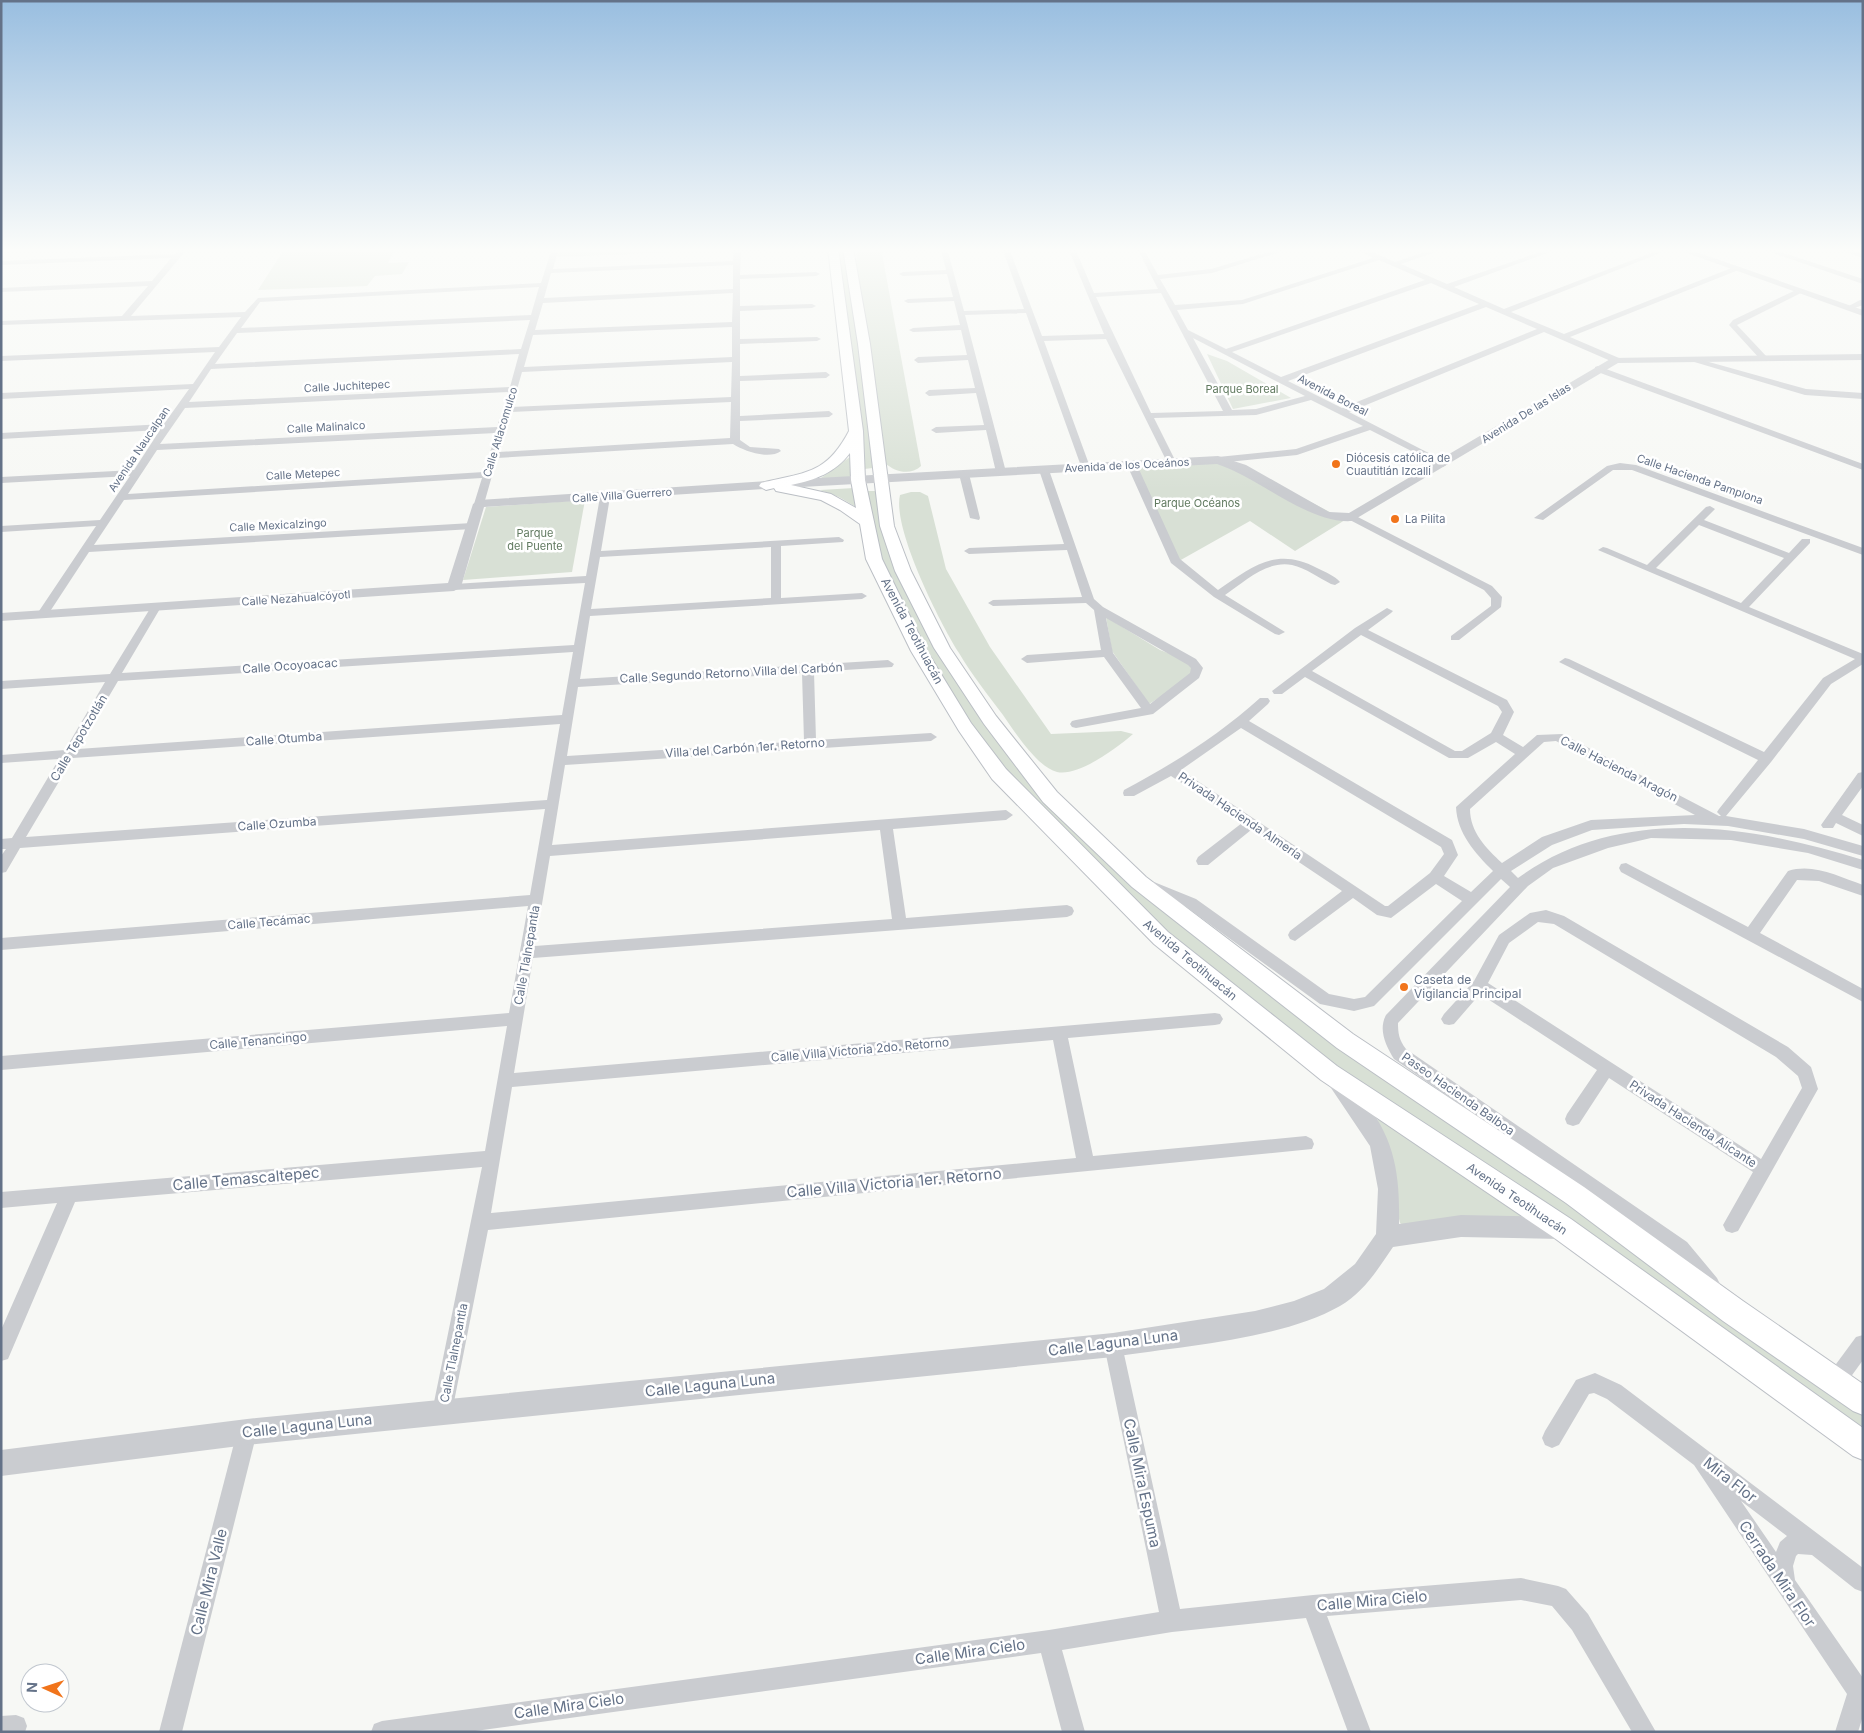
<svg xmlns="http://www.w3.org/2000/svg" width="1864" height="1733" font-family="Inter,sans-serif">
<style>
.green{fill:#d8e0d5}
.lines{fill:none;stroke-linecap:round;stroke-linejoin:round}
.secondary-casing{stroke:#bbbfc5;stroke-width:2}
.minor{fill:#caccd0;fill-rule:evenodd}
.tertiary{fill:#caccd0;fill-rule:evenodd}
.secondary{fill:#fff;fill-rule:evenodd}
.poi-dot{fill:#f1741b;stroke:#fff;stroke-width:2}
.labels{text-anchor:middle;stroke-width:5;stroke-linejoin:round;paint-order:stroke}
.far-street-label{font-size:11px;fill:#647288;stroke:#fff}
.far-park-label{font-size:11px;fill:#617a60;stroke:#fff}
.far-poi-label{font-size:11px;fill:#647288;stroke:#fff;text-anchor:start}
.street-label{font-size:12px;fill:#647288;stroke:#fff}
.poi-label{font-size:12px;fill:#647288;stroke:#fff;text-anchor:start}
.near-street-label{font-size:15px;fill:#647288;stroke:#fff}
</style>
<rect width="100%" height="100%" fill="#f7f8f5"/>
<g class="green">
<path d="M285 248H395L388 263 409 262 402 274 375 276 367 286 258 290Z"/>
<path d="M560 248H680L679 252 557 257Z"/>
<path d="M834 248H847L860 329 873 455V468L864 469Z"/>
<path d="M857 248H881L921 466C910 476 895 472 885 463L856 277Z"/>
<path d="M1207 354 1227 361 1291 398 1233 409Z"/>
<path d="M854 454 853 477 820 480 821 478Z"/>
<path d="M1229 459 1345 520 1295 551 1250 521 1179 561 1134 464Z"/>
<path d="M854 488 857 502 856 507 839 497 820 490Z"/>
<path d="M867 491H878L899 569 1023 769 1134 883 1863 1406V1439L1337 1073 1154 923 999 766 932 666 878 558Z"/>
<path d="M911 492H920L928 496 946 569 990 647 1051 734 1121 731 1133 734C1117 748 1078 777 1057 772 1037 767 1014 731 1003 715 988 695 972 675 959 653 940 623 892 528 900 495Z"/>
<path d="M585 500 572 572 463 580 486 507Z"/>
<path d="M1106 617 1160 650 1192 662 1191 668 1195 675 1149 704 1112 651Z"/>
<path d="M1378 1116 1536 1219 1404 1226 1400 1223 1377 1126Z"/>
</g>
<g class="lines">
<g class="secondary-casing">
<g id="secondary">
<path d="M828 248H838L863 431 865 480 882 559 927 651 971 723 1006 769 1168 932 1337 1066 1571 1219 1863 1428V1460L1853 1456 1553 1237 1321 1080 1154 944 992 779 959 731 911 651 866 559 860 524 840 510 821 500 776 491 774 488 766 490 759 486 761 483C805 472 826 475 849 431ZM850 453 851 480 856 508 831 494 791 485C815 480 835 473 850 453Z"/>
<path d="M843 248H853L870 344 894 526 911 571 950 648 996 716 1057 792 1146 877 1353 1034 1584 1187 1743 1301 1863 1384V1415L1853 1411 1723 1321 1566 1203 1337 1048 1132 887 1043 802 984 724 934 648 895 571 880 526 858 344Z"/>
</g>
</g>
<g class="minor">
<path d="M180 248H188L131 316 245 312 258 298 541 283 552 248H559L553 269 733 261 734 248H778L775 250 741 252 740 275 816 272 820 274 816 276 740 279V306L812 304 816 306 812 308 740 311V339L817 337 821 339 817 341 740 344V376L826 372 830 375 826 378 740 381V416L829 411 833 414 829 417 740 421V440L750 447 779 449 781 451C769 460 744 451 733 444L497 458 484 504 479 507 474 504 482 478 124 500 94 545 472 523 477 526 472 529 89 552 47 616H39L37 614 96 526 1 532V526L100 520 130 476 1 483V477L134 470 160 430 1 439V433L164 424 189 389 1 399V393L193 384 215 352 1 361V356L219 347 241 317 1 325V321L122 316 148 286 1 292V288L152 281 171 258 1 265V261L175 254ZM733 265V289L544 298 551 273ZM539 287 531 315 241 328 260 302ZM733 293 732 322 535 330 543 303ZM530 320 521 349 215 364 237 333ZM732 327V357L524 367 533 335ZM519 354 510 387 189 402 211 369ZM732 362 731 397 512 407 522 372ZM508 392 497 427 160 444 185 408ZM731 402 730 438 499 452 511 412ZM496 433 484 472 128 494 157 450Z"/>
<path d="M896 248H947L964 311 1024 309 1002 248H1009L1042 336 1104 334 1068 248H1075L1094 293 1158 289 1137 248H1143L1158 275 1211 269 1282 248H1293L1212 273 1160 279 1175 305 1242 300 1373 258 1354 248H1363L1395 262 1437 248H1447L1401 264 1447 284 1552 248H1561L1454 287 1504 309 1664 248H1673L1511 312 1564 334 1734 267 1741 269 1570 337 1619 358V362H1613L1544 332 1349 412 1446 462 1448 464 1443 467 1370 430 1297 455 1218 463 1213 460 1218 457 1296 449 1363 426 1311 400 1256 415 1154 418 1176 462 1168 464 1106 339 1044 341 1090 467 1082 469 1026 313 965 315 1006 472 1001 475 996 472 986 430 936 433 931 430 936 427 984 425 976 393 929 396 925 393 929 390 975 388 968 360 918 363 914 360 918 357 967 355 961 330 913 332 909 330 913 328 960 325 954 301 908 303 904 301 908 299 953 297 947 274 903 276 899 274 903 272 946 270 941 250 899 252 895 250ZM1379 260 1425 280 1226 349 1188 330 1177 310 1243 304ZM1431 283 1479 304 1281 377 1232 352ZM1161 293 1223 411 1151 413 1096 297ZM1486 307 1537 329 1342 408 1288 381ZM1193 338 1305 396 1256 409 1232 410Z"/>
<path d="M1758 248H1769L1863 279V284Z"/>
<path d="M1835 248H1846L1863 254V258Z"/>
<path d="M1798 289 1805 291 1737 325 1767 357 1760 359 1729 325 1733 320Z"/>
<path d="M1860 300H1863V305L1849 310 1845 308Z"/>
<path d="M1691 357 1806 389 1863 393V399L1805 395 1691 361Z"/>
<path d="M1598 366 1863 464V470L1595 371V367Z"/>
<path d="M1132 462 1137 465 1180 559 1218 590C1252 567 1276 546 1317 568 1325 572 1335 576 1340 582L1335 585 1331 584C1319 578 1306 568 1292 565 1267 560 1244 582 1225 595L1285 632 1279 635 1275 634 1214 597 1171 563 1127 465Z"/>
<path d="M1620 463 1636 465 1863 548V555L1632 470H1613L1543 520 1534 518 1607 466Z"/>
<path d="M1044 467 1049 470 1094 599 1103 607 1196 659 1203 668 1199 678 1153 714 1076 728 1072 727 1070 724 1072 721 1076 720 1141 708 1104 657 1027 663 1021 659 1027 655 1101 650 1094 610 1086 603 993 606 988 603 993 600 1082 597 1067 550 969 554 964 551 969 548 1064 544 1039 470ZM1106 618 1188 665 1191 668 1190 673 1150 704 1113 653Z"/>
<path d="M964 471 969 474 980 518 979 520 970 518 959 474Z"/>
<path d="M605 494 610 497 601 551 839 537 844 540 843 542 781 546V598L862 593 867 596 862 599 590 616 580 679 888 660 894 664 892 667 814 672 816 740 931 733 937 737 931 741 565 765 552 845 1006 810 1013 815 1006 820 893 829 906 918 1067 905 1072 907 1074 911 1072 915 1067 917 533 958 514 1073 1215 1013 1220 1014 1223 1019 1220 1024 1215 1025 1068 1038 1093 1156 1306 1136 1312 1139 1314 1144 1312 1149 488 1230 452 1412 449 1419 442 1422 435 1419 432 1412 482 1167 75 1202 8 1359 1 1361V1330L57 1203 1 1208V1192L485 1151 507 1026 1 1070V1056L509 1013 528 906 1 950V938L530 895 545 809 20 848 6 872 1 873V856L6 849H1V839L12 838 59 759 1 763V755L65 750 105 682 1 689V681L110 674 151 607 156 604 161 607 122 673 574 645 585 583 454 590 449 587 454 584 586 576 600 497ZM771 547V598L591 609 600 557ZM573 652 562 715 78 749 118 681ZM802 673 804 741 567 756 578 687ZM560 724 547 800 26 837 73 758ZM880 830 892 919 535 946 550 856ZM1053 1040 1076 1158 491 1213 512 1087Z"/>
<path d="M1710 506 1715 509 1704 520 1789 553 1802 539H1810V543L1749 607 1863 654V664L1831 684 1771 762 1726 816 1804 829 1863 846V856L1804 839 1728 826 1684 824 1592 830 1552 845 1511 871 1518 878C1620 804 1750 825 1863 860V870L1808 853 1731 840 1651 838 1608 848 1553 868 1528 886 1398 1023C1398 1033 1399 1040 1406 1049L1687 1242 1717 1278 1720 1284 1717 1290 1711 1293 1705 1290 1675 1254 1394 1059C1386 1046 1378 1030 1386 1015L1510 887 1501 879 1374 1006 1354 1011 1320 1004 1186 907 1144 890 1142 886 1144 882H1154L1196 899 1329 994 1354 999 1365 997 1462 901 1436 884 1391 918 1377 915 1353 898 1295 941 1290 939 1288 935 1290 931 1342 891 1251 830 1208 865H1198L1196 861 1198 857 1242 823 1171 776 1134 796H1124L1123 793 1124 790C1173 764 1219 735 1260 698H1268L1270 701 1268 704 1249 721 1452 840 1458 855 1444 876 1471 892 1493 871C1475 853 1457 833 1456 807L1515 754 1496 742 1468 758H1449L1305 677 1282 694H1274L1272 691 1355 628 1387 608 1393 611 1391 613 1368 630 1507 700 1514 712 1503 735 1523 747 1537 735 1562 734 1719 816H1721L1717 812 1719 809 1758 760 1559 662 1565 658 1569 659 1764 752 1823 678 1855 659 1598 550 1603 547 1607 548 1647 565 1706 507ZM1699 525 1784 558 1741 603 1656 568ZM1361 635 1498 706 1502 712 1491 733 1462 751H1455L1312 671ZM1241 728 1441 847 1444 854 1430 873 1388 906H1385L1181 770ZM1556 741 1695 815 1591 820 1542 837 1502 863C1486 848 1470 832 1470 809L1544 742Z"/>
<path d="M1352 514 1492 586 1502 597 1501 607 1459 640H1451V636L1491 606V598L1484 590 1348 519 1347 517Z"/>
<path d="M1863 772V786L1842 815 1863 825V836L1836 823 1833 828H1823L1821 825 1858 773Z"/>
<path d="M1626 863 1748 927 1788 871C1814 863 1839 877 1863 885V896L1819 881 1797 880 1760 933 1863 989V1002L1621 872 1619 868 1621 864Z"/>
<path d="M1546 910 1564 916 1788 1047 1811 1067 1818 1089 1738 1231 1732 1233 1726 1231 1723 1225 1753 1172 1609 1078 1579 1124 1573 1126 1567 1124 1565 1119 1567 1114 1597 1070 1480 994 1454 1024 1449 1025 1444 1024 1441 1019 1444 1014 1474 981 1499 935 1530 913ZM1538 922 1554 924 1776 1057 1798 1076 1802 1088 1761 1159 1488 983 1509 943Z"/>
<path d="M1863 1335V1360L1842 1389 1835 1392 1828 1389 1825 1382 1828 1375 1856 1337Z"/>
<path d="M1113 1336 1120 1338 1122 1345 1180 1609 1313 1595 1521 1578 1558 1586 1566 1589 1588 1614 1656 1732H1632L1572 1630 1552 1606 1521 1600 1327 1616 1371 1732H1348L1306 1618 1172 1632 1062 1650 1085 1732H1062L1041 1653 468 1732H371L374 1724 382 1721 1049 1630 1159 1612 1104 1345 1106 1338Z"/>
<path d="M1595 1373 1621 1385 1863 1568V1592L1855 1589 1812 1555 1798 1554 1796 1556 1793 1566 1795 1580 1863 1678V1716L1858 1732H1835L1847 1694 1694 1465 1607 1399 1594 1393 1589 1394 1559 1445 1552 1448 1545 1445 1542 1438 1545 1431 1576 1380ZM1741 1501 1787 1536 1780 1542 1776 1552Z"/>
<path d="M247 1422 254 1425 257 1432 182 1732H159L237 1432 240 1425Z"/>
<path d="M16 1715 24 1718 27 1726 25 1732H1V1716Z"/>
</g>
<g class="tertiary">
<path d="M1673 248H1685L1863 310V316Z"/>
<path d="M1863 354V360L1618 363 1352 521C1308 524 1260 478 1217 464L765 489 484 507 461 587 454 591 1 621V613L448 583 473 504 479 500 781 480 1218 456 1246 465 1329 512 1349 513 1612 358Z"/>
<path d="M1339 1076C1349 1080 1354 1088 1361 1097 1395 1137 1400 1174 1399 1224L1461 1215 1562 1217 1570 1220 1573 1228 1570 1236 1562 1239 1461 1237 1393 1247C1378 1269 1364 1292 1340 1306 1280 1340 1181 1346 1113 1357L247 1445 1 1476V1450L247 1419 1113 1333 1255 1311 1294 1301 1324 1289 1355 1264 1376 1234 1378 1189 1370 1146 1329 1085 1332 1079Z"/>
</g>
<use href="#secondary" class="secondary"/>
</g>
<linearGradient id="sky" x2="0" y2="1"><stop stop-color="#99bee0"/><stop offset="0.51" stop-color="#fbfcfa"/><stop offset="1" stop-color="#fbfcfa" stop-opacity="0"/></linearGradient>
<rect width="1864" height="490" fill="url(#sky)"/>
<g class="poi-dot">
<circle cx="1336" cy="464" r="5"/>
<circle cx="1395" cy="519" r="5"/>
<circle cx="1404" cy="987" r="5"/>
</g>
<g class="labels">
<g class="far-street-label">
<text transform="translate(347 386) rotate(-3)" y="4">Calle Juchitepec</text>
<text transform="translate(1333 395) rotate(27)" y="4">Avenida Boreal</text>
<text transform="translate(1526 413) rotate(-32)" y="4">Avenida De las Islas</text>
<text transform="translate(326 427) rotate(-3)" y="4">Calle Malinalco</text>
<text transform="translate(500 432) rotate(-73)" y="4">Calle Atlacomulco</text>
<text transform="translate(139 449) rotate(-56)" y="4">Avenida Naucalpan</text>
<text transform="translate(1127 465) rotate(-3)" y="4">Avenida de los Oceános</text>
<text transform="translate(303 474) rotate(-3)" y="4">Calle Metepec</text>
<text transform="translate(1700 479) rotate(19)" y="4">Calle Hacienda Pamplona</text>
<text transform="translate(622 495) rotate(-4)" y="4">Calle Villa Guerrero</text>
<text transform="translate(278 525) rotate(-3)" y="4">Calle Mexicalzingo</text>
<text transform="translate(296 598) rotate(-4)" y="4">Calle Nezahualcóyotl</text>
</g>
<g class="far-park-label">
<text x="1242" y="393">Parque Boreal</text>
<text x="1197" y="507">Parque Océanos</text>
<text x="535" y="537">Parque<tspan x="535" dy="13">del Puente</tspan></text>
</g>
<g class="far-poi-label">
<text x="1346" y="462">Diócesis católica de<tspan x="1346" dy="13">Cuautitlán Izcalli</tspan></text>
<text x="1405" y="523">La Pilita</text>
</g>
<g class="street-label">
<text transform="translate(912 631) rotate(62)" y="4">Avenida Teotihuacán</text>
<text transform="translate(290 666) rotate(-4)" y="4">Calle Ocoyoacac</text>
<text transform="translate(731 673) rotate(-3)" y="4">Calle Segundo Retorno Villa del Carbón</text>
<text transform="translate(79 738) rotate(-59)" y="4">Calle Tepotzotlán</text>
<text transform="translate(284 739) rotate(-4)" y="4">Calle Otumba</text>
<text transform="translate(745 748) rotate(-4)" y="4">Villa del Carbón 1er. Retorno</text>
<text transform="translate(1619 769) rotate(27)" y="4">Calle Hacienda Aragón</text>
<text transform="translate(1240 816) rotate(34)" y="4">Privada Hacienda Almería</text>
<text transform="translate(277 824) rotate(-4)" y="4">Calle Ozumba</text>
<text transform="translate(269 922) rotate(-5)" y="4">Calle Tecámac</text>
<text transform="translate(527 955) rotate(-80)" y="4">Calle Tlalnepantla</text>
<text transform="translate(1190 960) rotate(40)" y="4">Avenida Teotihuacán</text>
<text transform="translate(258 1041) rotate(-5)" y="4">Calle Tenancingo</text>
<text transform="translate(860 1050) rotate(-5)" y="4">Calle Villa Victoria 2do. Retorno</text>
<text transform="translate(1458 1094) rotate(35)" y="4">Paseo Hacienda Balboa</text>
<text transform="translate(1693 1124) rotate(33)" y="4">Privada Hacienda Alicante</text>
<text transform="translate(1517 1199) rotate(34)" y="4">Avenida Teotihuacán</text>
<text transform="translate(454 1353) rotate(-79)" y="4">Calle Tlalnepantla</text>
</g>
<g class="poi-label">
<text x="1414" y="984">Caseta de<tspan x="1414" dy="14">Vigilancia Principal</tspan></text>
</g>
<g class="near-street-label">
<text transform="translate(246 1179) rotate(-5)" y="5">Calle Temascaltepec</text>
<text transform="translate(894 1183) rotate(-5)" y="5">Calle Villa Victoria 1er. Retorno</text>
<text transform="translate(1113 1343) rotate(-7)" y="5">Calle Laguna Luna</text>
<text transform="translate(710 1385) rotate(-6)" y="5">Calle Laguna Luna</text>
<text transform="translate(307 1426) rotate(-6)" y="5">Calle Laguna Luna</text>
<text transform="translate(1730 1480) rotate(38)" y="5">Mira Flor</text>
<text transform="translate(1142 1483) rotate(78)" y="5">Calle Mira Espuma</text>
<text transform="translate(1777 1574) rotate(56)" y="5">Cerrada Mira Flor</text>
<text transform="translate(209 1582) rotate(-76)" y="5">Calle Mira Valle</text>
<text transform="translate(1372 1601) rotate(-5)" y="5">Calle Mira Cielo</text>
<text transform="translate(970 1652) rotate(-8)" y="5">Calle Mira Cielo</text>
<text transform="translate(569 1706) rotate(-8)" y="5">Calle Mira Cielo</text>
</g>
</g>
<rect width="1864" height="1733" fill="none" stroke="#647288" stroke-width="5"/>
<g transform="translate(45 1688) rotate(273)"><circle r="24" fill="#ffffff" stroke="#c1c7cf"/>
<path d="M0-4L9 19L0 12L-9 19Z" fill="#f1741b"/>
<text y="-8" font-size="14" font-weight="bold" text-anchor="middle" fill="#647288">N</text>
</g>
</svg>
